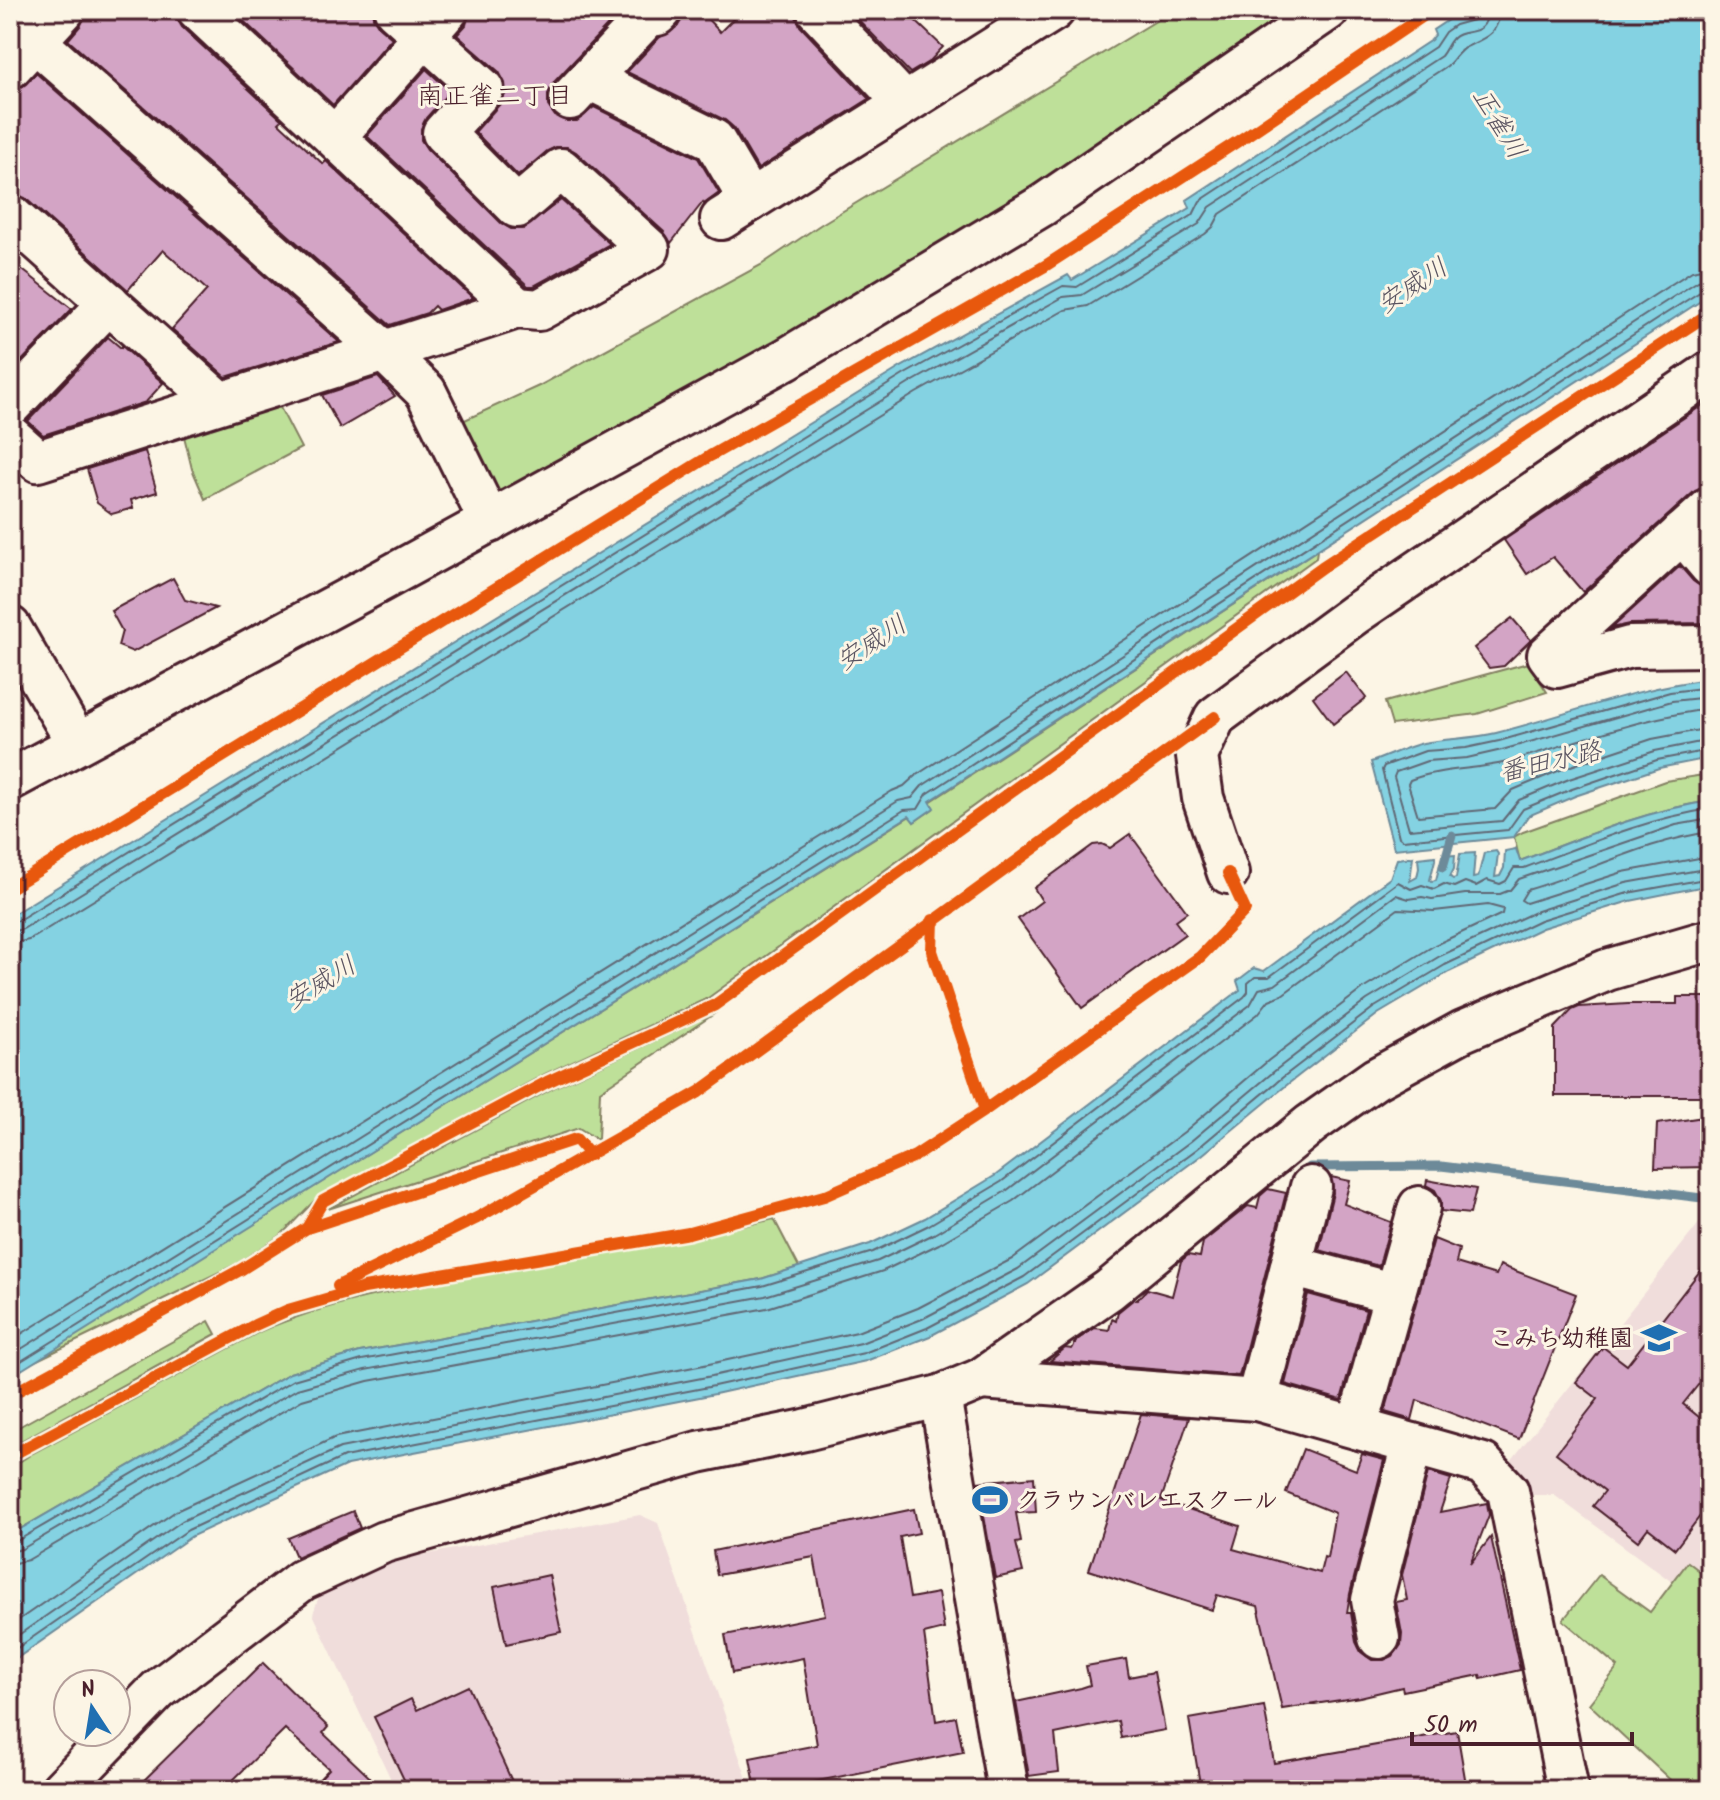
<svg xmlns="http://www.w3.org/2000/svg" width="1720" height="1800" font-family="Kalam,'Klee One',sans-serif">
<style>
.built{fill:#f0dddb}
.green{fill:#bee099;stroke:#848062;stroke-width:2}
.water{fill:#84d2e2;stroke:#6d8a99;stroke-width:2}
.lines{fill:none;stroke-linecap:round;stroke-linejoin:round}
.shore{stroke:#616774;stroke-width:2}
.stream{stroke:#6d8a99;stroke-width:9}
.building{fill:#d3a4c5;stroke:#4a1f2b;stroke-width:2}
.minor-casing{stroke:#4a1f2b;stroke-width:46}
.minor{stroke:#fcf5e5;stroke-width:40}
.cycleway-casing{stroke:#fcf5e5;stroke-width:17}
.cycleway{stroke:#e8590c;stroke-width:12}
.labels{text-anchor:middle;stroke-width:6;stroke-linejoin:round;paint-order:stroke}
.poi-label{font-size:24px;font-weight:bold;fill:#4a1f2b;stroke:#fcf5e5;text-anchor:end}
.neighbourhood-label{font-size:26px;fill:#4a1f2b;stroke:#fcf5e5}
.water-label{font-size:26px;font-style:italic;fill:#5b5562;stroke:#fcf5e5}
</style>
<rect width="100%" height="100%" fill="#fcf5e5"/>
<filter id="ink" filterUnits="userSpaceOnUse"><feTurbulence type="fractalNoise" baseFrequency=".0125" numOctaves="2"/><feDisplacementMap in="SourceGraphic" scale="16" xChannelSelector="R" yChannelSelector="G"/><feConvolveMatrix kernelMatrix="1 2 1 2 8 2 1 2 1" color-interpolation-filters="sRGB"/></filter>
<g filter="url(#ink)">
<g class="built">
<path d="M1708 1212 1710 1214V1579L1688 1562 1672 1582 1554 1495H1529L1510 1462Z"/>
<path d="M640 1515 658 1523 751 1790H396L313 1614 319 1596 378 1563Z"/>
</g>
<g class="green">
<path d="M1174 10H1289L1077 158 818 318 496 496 456 424 541 385 761 265 820 225Z"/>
<path d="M273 394 301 448 205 499 192 469 182 428Z"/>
<path d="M1317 550 1316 558 708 998 545 1074 319 1196 281 1235 236 1264 31 1363 910 816 914 822 933 809 930 802Z"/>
<path d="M1528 663 1547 692 1477 714 1392 725 1385 702Z"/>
<path d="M1710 774V801C1644 811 1582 837 1520 861L1514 837 1523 832 1665 781Z"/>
<path d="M717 1012 600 1091 598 1140 579 1128 328 1209 553 1088Z"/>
<path d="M774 1219 799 1267 761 1279 360 1352 290 1373 10 1535V1468L33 1453 259 1332C335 1299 413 1287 494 1273 588 1257 681 1241 774 1219Z"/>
<path d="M209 1321 216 1334 10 1447V1432L15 1429Z"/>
<path d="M1688 1562 1710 1579V1790H1681L1589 1704 1618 1667 1563 1620 1599 1575 1650 1612Z"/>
</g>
<g class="water">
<path d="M1478 10H1710V295L930 801 934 808 914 822 909 816 10 1377V916L901 367 1068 275 1072 280 1190 208 1187 200 1431 40 1435 35 1433 30 1457 14 1460 18Z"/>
<path d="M1710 679V758L1659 768 1575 796 1528 816 1514 837 1394 849 1371 762C1388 756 1406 747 1423 743 1447 738 1472 739 1496 733 1568 715 1636 687 1710 679Z"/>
<path d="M1710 801V885L1630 901 1542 928 1449 972 1378 1014 1288 1084 1202 1155 1028 1284 930 1336 866 1361 715 1394 347 1465 192 1536 10 1663V1535L290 1373 360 1352 761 1279 870 1244 925 1218 996 1175 1240 990 1237 981 1254 968 1264 971 1390 878 1397 859 1413 857 1410 881 1417 877 1419 868 1418 858 1436 856 1430 880 1432 881 1436 880 1442 856 1455 855 1454 869 1450 877 1453 879 1456 878 1460 854 1475 853 1473 878 1478 877 1484 853 1496 851 1498 854 1495 877 1500 876 1504 868 1505 851 1516 849 1520 861C1583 837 1644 811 1710 801Z"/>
</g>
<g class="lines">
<g class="shore">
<path d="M1710 687 1670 692 1499 741 1466 748 1425 751 1384 766 1382 770 1399 837 1403 840 1508 830 1523 809 1572 789 1657 760 1710 750"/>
<path d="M1710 697 1672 701 1502 750 1467 758 1427 761 1396 772 1394 777 1409 829 1502 821 1519 800 1569 779 1655 751 1710 740"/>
<path d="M1710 709C1640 717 1575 743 1507 762 1475 770 1441 768 1410 780L1408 784 1418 816 1495 809 1513 790 1565 768 1652 739 1710 728"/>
<path d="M1710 832C1645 841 1589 872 1527 890L1521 900 1526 903 1623 872 1710 856"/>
<path d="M10 922 17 921 905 374 1063 286 1077 287 1193 215 1200 201 1435 47 1445 32 1455 25 1473 20 1478 10"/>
<path d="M10 932 23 929 910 383 1063 297 1082 295 1199 224 1210 207 1441 56C1446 50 1448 43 1453 38 1464 27 1486 40 1488 10"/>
<path d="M10 944 29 940 916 393 1065 310 1088 306 1205 234 1213 227 1220 214 1447 66C1454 60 1459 50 1466 47 1485 38 1499 34 1500 10"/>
<path d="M10 1341 892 791 904 786 915 776 1653 296 1692 271 1710 267"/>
<path d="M10 1356 898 801 912 798 922 786 1659 306 1698 281 1710 279"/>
<path d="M10 1368 904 810 918 809 927 794 1665 314 1703 290 1710 289"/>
<path d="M10 1542 17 1541 293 1380 362 1360 762 1286 873 1252 929 1225 1001 1182 1244 997 1248 992V983L1255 977H1269L1398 882 1411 889 1422 885 1434 889 1444 884 1454 887 1465 882 1476 886 1487 880 1500 884 1506 881 1514 868H1524C1585 845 1645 819 1710 809"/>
<path d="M10 1552 22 1549 297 1389 365 1370 765 1296 878 1261 934 1234 1006 1191 1250 1005 1259 989 1275 985 1396 895 1409 899 1422 897 1432 899 1465 894H1500L1510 890 1519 879 1676 825 1710 819"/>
<path d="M10 1564 28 1560 302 1400 368 1381 767 1308 883 1271 939 1244 1013 1201 1258 1014 1269 1000 1282 995 1398 909 1434 911 1488 905 1503 909 1502 914 1435 945 1361 990 1269 1060 1184 1132 1012 1259 918 1308 857 1332 709 1364 336 1437 176 1511 10 1626"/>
<path d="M10 1641 182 1521 340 1448 712 1376 861 1343 922 1319 1018 1269 1191 1141 1277 1069 1367 1000 1440 956 1537 911 1626 883 1710 868"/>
<path d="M10 1653 188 1530 344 1457 714 1386 864 1353 927 1328 1024 1277 1197 1149 1283 1077 1373 1008 1445 965 1540 920 1628 893 1710 878"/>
</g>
<g class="stream">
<path d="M1443 867 1452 835"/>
<path d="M1310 1167 1441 1166 1710 1199"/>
</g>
</g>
<g class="building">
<path d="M86 10H176V17L182 27 282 120 279 123 323 164 326 161 473 298 438 310 434 306 427 313 390 325 68 40 81 25Z"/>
<path d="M232 10H373V18L379 27 392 38 333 105Z"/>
<path d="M470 10 621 11 553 83 548 95V106L555 116 566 121H577L594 107 698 158 719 193 704 204 703 202 671 243 664 232 576 152 567 147H556L547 151 518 176 475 132 500 104 506 93 505 83 499 72 457 35 466 25Z"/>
<path d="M684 10H699L720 32 742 10H795L800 26 869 99 758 169 734 128 725 120 627 72 659 38 678 26Z"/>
<path d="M849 10H904L943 47 930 61 910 73Z"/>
<path d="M426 69 450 91 426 118 421 129V140L427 149 501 223 511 229H523L561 200 610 244 534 286H528L367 136Z"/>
<path d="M36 73 339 342 226 377 172 329 207 290 163 250 128 290 25 198 10 193V90H17L26 84Z"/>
<path d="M10 260 72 309 10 373Z"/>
<path d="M108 337 121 348 122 346 163 383 146 402 43 435 28 421Z"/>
<path d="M378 377 395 396 340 428 322 395Z"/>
<path d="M1710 400V486L1695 491 1583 592 1553 557 1527 574 1504 540Z"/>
<path d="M145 451 157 492 131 500 133 508 112 514 97 503 87 469Z"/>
<path d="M1680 566 1693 581 1702 587 1710 588V623L1630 624 1612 628Z"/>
<path d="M173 578 185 600 216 608 133 652 118 646 122 631 111 611Z"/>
<path d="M1512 618 1531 640 1504 666 1489 668 1474 648Z"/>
<path d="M1346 672 1366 698 1333 724 1313 697Z"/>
<path d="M1130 834 1187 912 1175 921 1185 934 1082 1008 1018 919 1042 901 1034 888 1093 845 1102 844 1110 848Z"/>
<path d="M1677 997H1710V1096H1555V1028L1572 1010 1579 1007 1628 1004H1677Z"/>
<path d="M1710 1116V1167L1655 1168 1657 1124Z"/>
<path d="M1331 1177 1350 1181 1344 1204 1391 1222 1379 1266 1319 1250 1333 1193Z"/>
<path d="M1427 1180 1476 1189 1470 1214 1441 1211V1201L1435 1190 1426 1185Z"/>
<path d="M1268 1189 1286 1193 1239 1376 1050 1361 1065 1348 1072 1349 1077 1340 1095 1328 1109 1330 1112 1319 1116 1321 1118 1312 1134 1299 1137 1300 1147 1289 1172 1296 1181 1261 1188 1255 1200 1257 1203 1242 1248 1206 1257 1208 1260 1196Z"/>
<path d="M1434 1239 1459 1249 1456 1263 1496 1275 1500 1265 1576 1294 1519 1439 1417 1400 1412 1420 1385 1412Z"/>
<path d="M1710 1258V1370L1683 1404 1710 1426V1503L1675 1549 1648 1528 1638 1541 1593 1506 1605 1491 1556 1453 1598 1399 1576 1382 1603 1347 1627 1365Z"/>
<path d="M1308 1294 1366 1310 1341 1400 1285 1384Z"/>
<path d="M1141 1414 1189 1418 1161 1500 1240 1526 1233 1549 1320 1573 1324 1557 1327 1558 1335 1513 1286 1493 1303 1449 1356 1470 1362 1454 1384 1460 1350 1594 1347 1613H1351L1356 1642 1361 1652 1372 1660H1384L1393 1656 1401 1645 1402 1634 1396 1602 1407 1600 1402 1575 1428 1472 1451 1479 1440 1512 1487 1503 1489 1515 1470 1564 1491 1537 1520 1670 1481 1679 1480 1675 1403 1691 1402 1687 1360 1697 1282 1709 1258 1606 1217 1595 1212 1610 1089 1570Z"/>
<path d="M1034 1477 1036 1512 1016 1513 1021 1542 1016 1543 1023 1572 995 1578 978 1482Z"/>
<path d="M914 1509 919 1533 900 1537 910 1598 938 1593 944 1629 924 1634 936 1721 956 1717 963 1752 773 1790H756L750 1758 817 1745 803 1658 732 1673 725 1635 825 1615 814 1557 717 1575 713 1551Z"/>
<path d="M353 1511 360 1528 296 1557 288 1538Z"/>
<path d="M549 1575 561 1632 506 1644 494 1587Z"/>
<path d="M1126 1659 1129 1677 1154 1672 1165 1730 1121 1738 1118 1721 1055 1734 1059 1772 1029 1776 1016 1702 1081 1688 1090 1685 1086 1666Z"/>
<path d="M263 1663 328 1727 323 1733 383 1790H309L329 1769 285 1729 223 1790H134Z"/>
<path d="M468 1686 516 1790H409L374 1717 411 1699 417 1710Z"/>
<path d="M1264 1706 1274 1763 1457 1731 1467 1790H1201L1189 1719Z"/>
</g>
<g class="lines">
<g class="minor-casing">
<g id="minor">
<path d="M198 10 517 308"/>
<path d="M817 10 905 103"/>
<path d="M10 19 385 352 426 392 490 522"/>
<path d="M10 68 64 10"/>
<path d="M589 79 714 140 750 201"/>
<path d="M570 99 648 16 657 15 662 10"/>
<path d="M335 137 448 10"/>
<path d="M10 215 219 402"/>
<path d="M721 219 1054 10"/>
<path d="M10 406 109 303"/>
<path d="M10 436 38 461C197 409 358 361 517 308L539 310 649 249 561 169 517 207 443 133 483 89 395 10"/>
<path d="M1710 508 1548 655 1557 667 1630 647 1710 646"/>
<path d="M1682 533 1710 566"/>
<path d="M10 627 77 743"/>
<path d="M10 780 379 582 786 359 1043 205 1328 10"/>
<path d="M1228 873 1203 798 1197 756 1215 717 1355 614 1710 372"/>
<path d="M1291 1266 1395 1294"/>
<path d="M981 1379 1257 1400 1483 1464 1508 1491 1568 1790"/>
<path d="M940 1396 1008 1790"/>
<path d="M1257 1400 1311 1187"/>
<path d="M1357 1428 1419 1207"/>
<path d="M1379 1638 1372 1600 1412 1444"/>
<path d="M61 1790 158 1690 302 1580 384 1542 698 1452 805 1430 940 1396 981 1379 1109 1290 1311 1124 1375 1079 1463 1031 1607 970 1710 940"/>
</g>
</g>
<use href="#minor" class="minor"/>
<g class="cycleway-casing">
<g id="cycleway">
<path d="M10 888 710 456 1045 266 1246 136 1432 10"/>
<path d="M933 920 932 951 985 1110"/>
<path d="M307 1228 323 1201 547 1082 715 1005 1322 567 1710 313"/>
<path d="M338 1286 477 1218 699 1092 1215 717"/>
<path d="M10 1395 242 1269 307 1228 576 1139 590 1155"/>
<path d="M10 1456 255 1325 288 1310 364 1288 689 1233 824 1196 915 1156 985 1110 1200 957 1245 910 1228 873"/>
</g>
</g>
<use href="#cycleway" class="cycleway"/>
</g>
</g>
<defs>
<g id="school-bare" transform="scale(2.76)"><path d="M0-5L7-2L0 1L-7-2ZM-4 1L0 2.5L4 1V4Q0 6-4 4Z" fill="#1f6fb2" stroke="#fcf5e5" stroke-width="2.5" paint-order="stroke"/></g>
<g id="stadium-bare" transform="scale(2.76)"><path d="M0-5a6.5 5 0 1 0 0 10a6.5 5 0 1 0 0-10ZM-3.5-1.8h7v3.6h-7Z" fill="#1f6fb2" stroke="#fcf5e5" stroke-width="2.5" paint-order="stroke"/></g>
</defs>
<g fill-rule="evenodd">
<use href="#school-bare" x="1659" y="1338"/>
<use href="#stadium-bare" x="990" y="1500"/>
</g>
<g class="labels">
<g class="poi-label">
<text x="1633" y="1346">こみち幼稚園</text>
<text x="1016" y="1508" text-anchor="start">クラウンバレエスクール</text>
</g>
<g class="neighbourhood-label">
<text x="495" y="104">南正雀二丁目</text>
</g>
<g class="water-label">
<text transform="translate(1500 123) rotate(59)" y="9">正雀川</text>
<text transform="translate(1412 285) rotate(-33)" y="9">安威川</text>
<text transform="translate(871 642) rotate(-33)" y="9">安威川</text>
<text transform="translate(1550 761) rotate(-13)" y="9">番田水路</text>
<text transform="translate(320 982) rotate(-31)" y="9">安威川</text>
</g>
</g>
<rect width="1720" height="1800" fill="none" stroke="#fcf5e5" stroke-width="40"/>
<rect x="20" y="20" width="1680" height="1760" fill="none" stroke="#4a1f2b" stroke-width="3" filter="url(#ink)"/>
<g transform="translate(92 1708) rotate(348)"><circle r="38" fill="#fcf5e5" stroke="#b59f9b" stroke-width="2"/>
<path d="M0-6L14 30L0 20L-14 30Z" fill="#1f6fb2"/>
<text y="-12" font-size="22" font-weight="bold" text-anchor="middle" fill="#4a1f2b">N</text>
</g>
<path d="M1412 1732v12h220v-12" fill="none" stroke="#4a1f2b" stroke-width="4"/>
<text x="1424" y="1732" font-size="24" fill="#4a1f2b" stroke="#fcf5e5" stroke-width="6" paint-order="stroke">50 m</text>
</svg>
